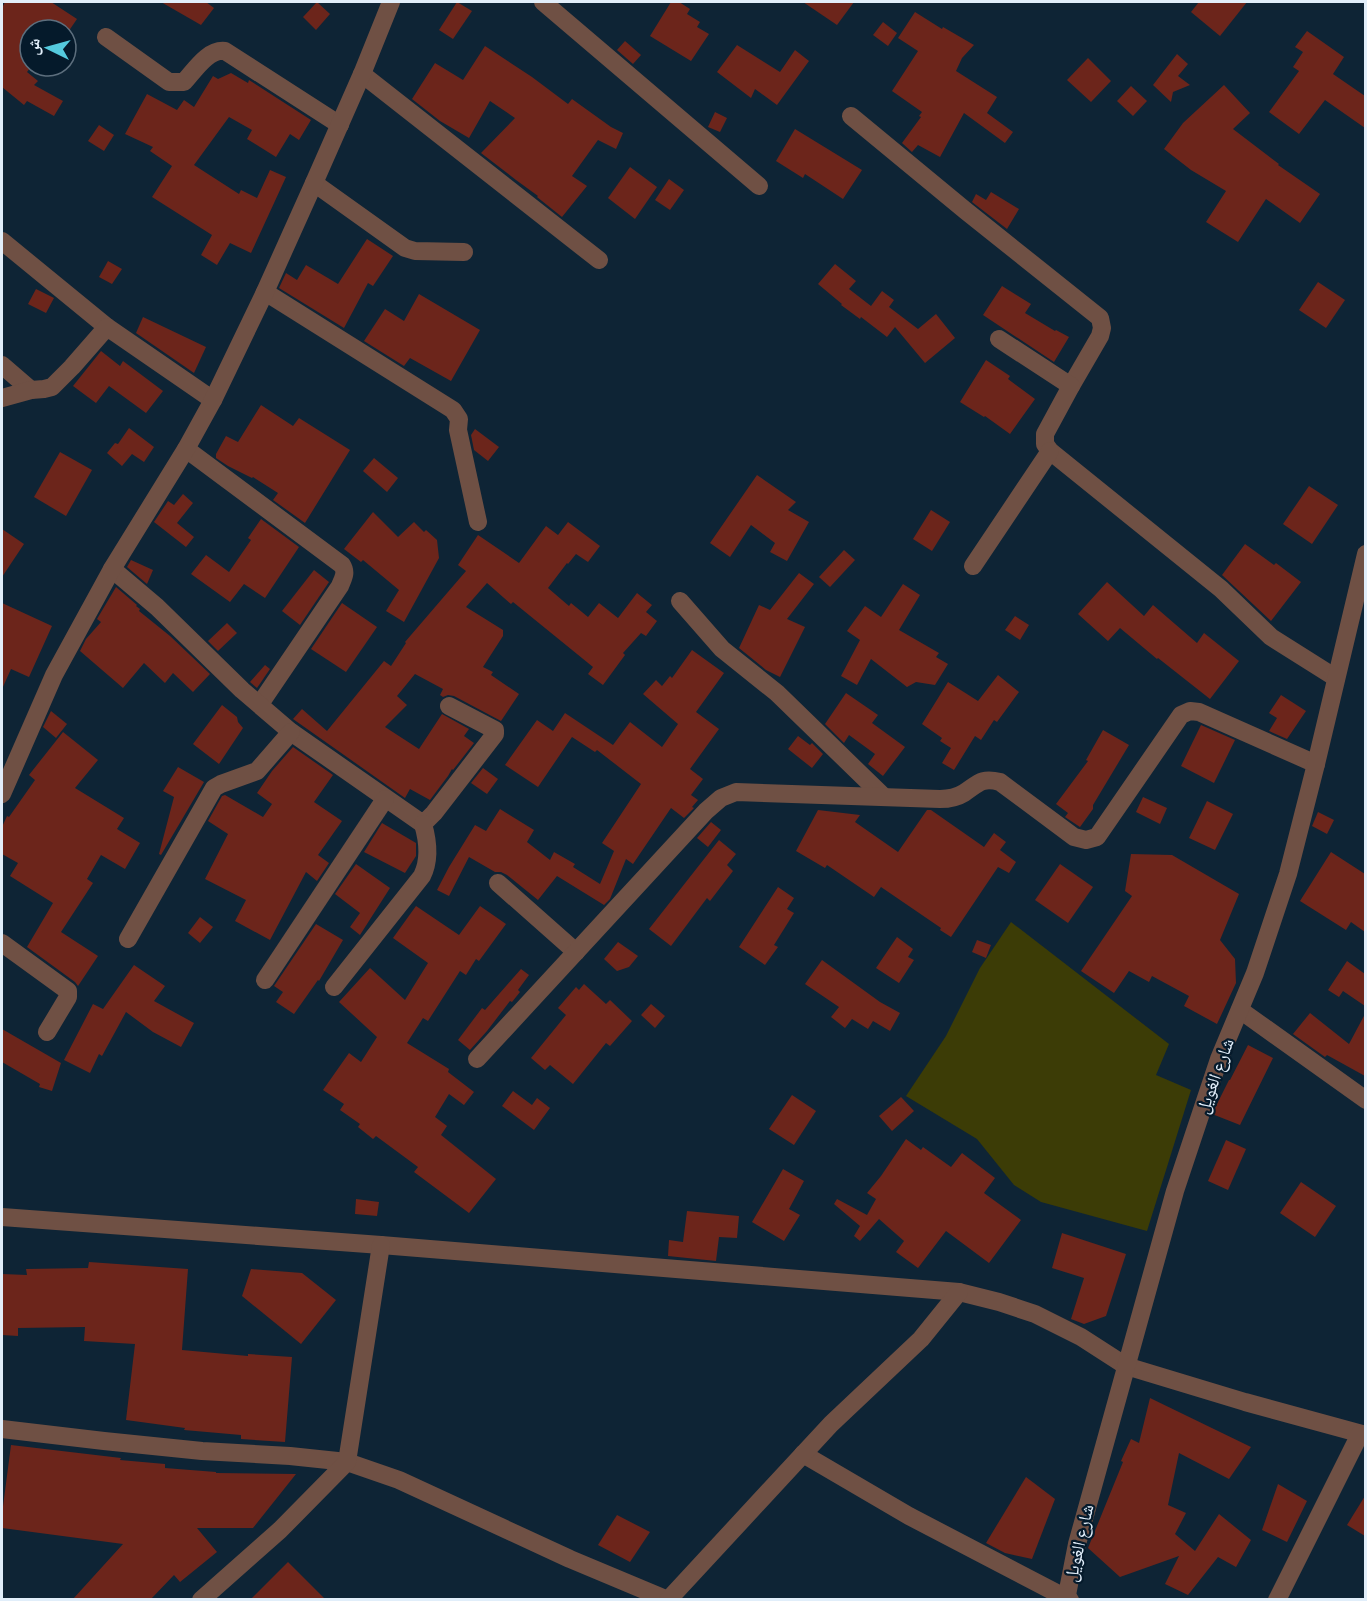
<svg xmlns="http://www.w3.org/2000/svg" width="1367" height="1601" font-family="'PT Sans Narrow','Noto Naskh Arabic',sans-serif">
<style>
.green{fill:#3c3c06}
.building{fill:#6c251b}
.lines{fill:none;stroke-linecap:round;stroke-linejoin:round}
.minor{stroke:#6f5044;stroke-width:18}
.labels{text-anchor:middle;stroke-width:4.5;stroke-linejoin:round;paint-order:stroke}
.street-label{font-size:18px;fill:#e1eefa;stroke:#051a2b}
</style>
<rect width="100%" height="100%" fill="#0e2435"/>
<path class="green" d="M1011 922 1169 1044 1156 1075 1191 1090 1147 1231 1041 1202 1014 1185 977 1139 906 1096 946 1036 980 968Z"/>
<g class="building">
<path d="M5 2H51L77 19 66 35V30H30V68L27 72 38 81 34 85 63 101 54 116 27 101 24 105 2 87V8Z"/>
<path d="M161 2H206L214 8 201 25Z"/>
<path d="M317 2 330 14 316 30 303 17Z"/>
<path d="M457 2 472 11 453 39 439 30Z"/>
<path d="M671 2H679L690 9 687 14 700 22 697 27 709 34 691 61 650 36Z"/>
<path d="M803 2H854L837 25Z"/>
<path d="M1199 2H1247L1220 36 1191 12Z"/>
<path d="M915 12 942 29 943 27 974 45 962 58 956 71 997 97 987 113 1013 132 1005 143 964 113 940 157 918 145 912 152 902 143 921 117 919 116 922 112 892 91 918 51 898 38Z"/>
<path d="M883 22 897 33 888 46 873 35Z"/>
<path d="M1307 31 1344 57 1333 74 1365 96V128L1325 100 1299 134 1269 112 1299 71 1293 67 1303 52 1295 47Z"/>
<path d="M625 41 641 55 633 64 617 50Z"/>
<path d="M737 45 780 72 795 50 809 61 777 105 755 89 751 98 717 72Z"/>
<path d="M485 46 532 77 568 104 572 99 611 127 623 133 616 149 598 140 572 176 587 186 562 217 537 197 538 196 516 180 481 153 515 118 490 101 469 138 440 121 412 99 435 63 463 80Z"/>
<path d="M1177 54 1188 64 1178 76 1190 85 1173 92 1171 102 1153 85Z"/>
<path d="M1088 58 1111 81 1091 102 1067 80Z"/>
<path d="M231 73 248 83 249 80 311 120 299 140 290 134 276 157 247 139 252 130 229 117 194 165 239 194 241 190 257 198 270 170 286 177 251 253 230 243 217 265 201 255 212 235 152 197 172 166 150 151 153 147 125 134 147 94 177 110 184 100 194 107 213 76 218 79Z"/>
<path d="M1224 85 1250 113 1233 129 1279 164 1278 165 1320 194 1300 223 1266 199 1238 242 1206 222 1226 191 1191 170 1164 149 1183 123Z"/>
<path d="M1131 86 1147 101 1133 116 1117 101Z"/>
<path d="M715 112 727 118 720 132 708 127Z"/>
<path d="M99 125 114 135 104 151 88 141Z"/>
<path d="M795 129 862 170 843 199 805 174 803 178 776 161Z"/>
<path d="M630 167 657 187 635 219 608 198Z"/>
<path d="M669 179 684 190 670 210 655 200Z"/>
<path d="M991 192 1019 209 1007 229 972 202 976 194 986 200Z"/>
<path d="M367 239 393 256 373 286 368 283 344 328 279 288 286 273 297 280 306 265 338 284Z"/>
<path d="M108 261 122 269 112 284 99 277Z"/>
<path d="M835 264 856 281 849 289 871 306 882 291 894 300 889 307 918 329 936 314 955 338 925 363 895 327 887 337 861 317 860 319 841 305 842 304 818 284Z"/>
<path d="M1318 282 1345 300 1326 328 1299 310Z"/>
<path d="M1002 286 1031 304 1025 313 1055 331 1056 330 1069 337 1054 362 983 315Z"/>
<path d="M36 289 54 298 46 313 28 304Z"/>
<path d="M419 294 480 330 451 381 410 358 404 366 364 341 385 309 404 321Z"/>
<path d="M143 317 206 347 194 373 136 333Z"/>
<path d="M101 351 120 366 123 361 163 391 146 413 109 386 96 403 73 386Z"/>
<path d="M986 360 1010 376 1008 379 1035 399 1010 434 985 416 984 417 960 402Z"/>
<path d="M261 405 293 426 299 418 350 450 305 523 273 500 278 493 253 477 252 478 228 466 216 458V454L226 436 238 442Z"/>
<path d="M129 428 154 447 144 462 132 454 122 466 107 453 115 443 118 444Z"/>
<path d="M475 429 499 447 488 461 474 450 471 435Z"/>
<path d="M60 452 92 470 66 516 34 497Z"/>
<path d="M374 458 398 478 387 492 363 471Z"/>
<path d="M757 475 796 502 788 510 809 522 787 561 770 552 775 543 751 525 730 557 710 543Z"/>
<path d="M1309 486 1338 505 1312 544 1283 524Z"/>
<path d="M183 494 193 503 177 523 194 537 186 547 154 522 168 501 174 505Z"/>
<path d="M931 510 950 522 932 551 913 539Z"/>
<path d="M373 512 398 537 414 522 424 532 426 530 437 540 439 558 404 622 386 611 399 590 363 560 361 562 344 549Z"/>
<path d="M261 519 299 547 265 598 244 584 230 602 191 574 206 555 229 572 251 540 248 538Z"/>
<path d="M568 522 600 546 588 562 576 554 568 564 567 563 548 588 569 606 571 603 588 617 599 603 618 618 637 593 652 605 646 612 657 621 646 636 641 633 623 653 625 655 603 685 588 674 593 667 513 602 511 604 487 583 466 607 503 630V636L483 667 493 672 491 675 519 694 501 721 454 696 448 695 443 697 440 695 443 689 415 674 397 696 407 705 385 727 419 749 442 714 469 729 464 736 474 743 453 770 452 769 448 776 430 800 410 789 405 798 293 719 302 709 327 731 384 661 391 666 406 643 405 642 466 571 458 565 478 535 519 563 546 526 558 535Z"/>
<path d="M2 529 24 544 2 577Z"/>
<path d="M1245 544 1274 565 1276 563 1301 582 1271 621 1222 575Z"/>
<path d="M844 550 855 560 830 587 819 577Z"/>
<path d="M131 560 153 570 147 584 127 567Z"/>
<path d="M314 570 329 582 300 625 282 611Z"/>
<path d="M799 573 814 584 787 619 805 627 780 677 766 670 739 648 759 605 770 610Z"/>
<path d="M1107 582 1144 616 1153 605 1197 643 1204 633 1239 661 1210 699 1158 658 1157 659 1120 628 1108 641 1078 614Z"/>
<path d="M903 584 920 595 899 630 939 653 936 657 948 664 935 685 916 682 907 687 871 659 857 685 841 676 860 640 847 631 865 606 881 617Z"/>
<path d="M116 587 137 605 136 606 140 609 139 611 170 636 210 674 193 692 173 673 165 683 144 663 123 688 80 651 86 639 101 622 97 619Z"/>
<path d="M2 603 52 626 29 677 11 669 2 689Z"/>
<path d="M342 603 377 627 346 672 311 649Z"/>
<path d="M1015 616 1029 625 1020 640 1005 630Z"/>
<path d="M227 623 237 633 218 651 208 641Z"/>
<path d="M692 650 724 673 696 712 719 729 690 769 703 779 691 795 698 800 692 807 694 808 684 818 671 808 633 864 626 859 610 899 604 905 557 876 538 900 507 875 501 872H495L469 857 449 896 437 890 449 867 475 825 486 831 500 809 534 830 527 842 550 860 554 852 575 864 573 867 600 884 614 851 602 843 641 784 597 750 595 752 572 737 538 787 505 765 537 720 553 731 565 713 613 745 630 722 662 747 678 724 643 694 656 680 662 686 670 676 672 678Z"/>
<path d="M265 665 270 669 257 688 250 682Z"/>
<path d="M998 675 1019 692 997 722 994 720 981 740 975 736 954 770 942 763 951 748 940 741 942 738 922 724 948 682 978 701Z"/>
<path d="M846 693 878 715 872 723 905 747 883 776 868 764 875 754 849 735 844 743 825 724Z"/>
<path d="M1281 695 1306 711 1287 739 1269 731 1277 718 1269 713Z"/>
<path d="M222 705 237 717 238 722 243 728 219 764 193 744Z"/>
<path d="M51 711 67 724 56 738 43 727Z"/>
<path d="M1201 725 1235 740 1214 783 1181 766Z"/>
<path d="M1103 730 1129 745 1093 805V809L1080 827 1065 817 1068 813 1056 804 1088 761 1086 760Z"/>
<path d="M63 732 98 760 75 788 124 818 117 829 140 843 125 869 101 855 87 879 93 883 61 932 98 956 78 986 75 982 27 947 53 903 10 876 18 863 2 854V827L7 816 9 817 35 780 29 775Z"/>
<path d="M798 736 810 745 812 743 823 754 812 768 788 749Z"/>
<path d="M293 747 333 775 314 802 342 821 318 855 329 863 317 881 306 872 270 940 235 921 246 900 205 879 228 834 208 821 222 796 225 795 263 817 272 804 257 793 272 771Z"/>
<path d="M178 767 204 782 161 855 159 854 174 797 163 791Z"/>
<path d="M483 768 498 779 487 794 471 783Z"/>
<path d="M1143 797 1167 808 1160 824 1136 812Z"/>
<path d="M1207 801 1233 814 1215 850 1189 838Z"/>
<path d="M818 810 860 815 855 822 898 852 927 810H931L984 847 994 833 1006 842 1000 850 1016 862 1009 873 998 867 951 937 940 930 941 928 881 887 874 897 827 865 825 868 796 851Z"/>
<path d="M1318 812 1334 820 1327 834 1312 826Z"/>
<path d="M711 822 721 830 708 847 697 838Z"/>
<path d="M382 823 416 843V856L405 873 364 852Z"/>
<path d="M719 840 736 854 727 865 733 871 710 901 707 898 671 946 649 929Z"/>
<path d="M1331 852 1365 874V932L1351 922 1346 930 1300 901Z"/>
<path d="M1131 854 1172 855 1239 894 1220 940 1235 959 1236 983 1217 1024 1184 1006 1189 996 1152 976 1149 982 1129 971 1114 993 1081 971 1132 896 1125 891Z"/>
<path d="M356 864 390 888 360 935 350 927 360 913 335 894Z"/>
<path d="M1060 864 1093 887 1068 923 1035 900Z"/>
<path d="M778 887 794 898 787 909 794 913 774 945 778 947 765 965 739 947Z"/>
<path d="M416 906 459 935 480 906 506 924 479 961 476 959 466 975 460 971 428 1021 423 1018 407 1043 449 1069 448 1072 474 1092 464 1105 449 1094 435 1117 447 1126 441 1135 496 1179 469 1213 414 1172 418 1167 376 1136 373 1139 358 1127 360 1124 340 1110 344 1104 323 1090 349 1053 361 1062 377 1037 339 1002 370 968 405 1000 428 963 393 938Z"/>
<path d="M200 917 213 927 200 943 188 933Z"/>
<path d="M316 924 343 940 319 981 318 980 294 1014 276 1002 283 992 274 986Z"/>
<path d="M897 937 913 949 908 957 914 960 899 983 876 968Z"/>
<path d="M977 940 991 945 986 958 972 952Z"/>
<path d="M618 942 638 956 629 967 617 971 604 959Z"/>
<path d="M822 960 880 1002 900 1013 890 1031 873 1021 868 1029 852 1019 845 1028 831 1017 839 1007 805 984Z"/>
<path d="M1347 961 1365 974V1006L1343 991 1339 997 1328 990Z"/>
<path d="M134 965 165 986 154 1001 194 1023 181 1047 153 1032 126 1012 102 1056 99 1054 90 1073 64 1060 93 1004 103 1009Z"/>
<path d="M521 969 529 975 518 990 520 992 512 1002 510 1001 487 1031 470 1050 458 1040 482 1008 485 1010Z"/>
<path d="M584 984 606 1004 610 1000 632 1021 610 1046 606 1043 573 1084 550 1065 545 1070 531 1058 566 1015 558 1008 576 987 579 990Z"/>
<path d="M651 1004 665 1016 655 1028 641 1015Z"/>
<path d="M1310 1013 1349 1044 1365 1014V1076L1327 1055 1325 1057 1293 1034Z"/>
<path d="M2 1029 61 1063 52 1091 39 1087 40 1084 2 1062Z"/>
<path d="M1248 1045 1273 1058 1240 1125 1212 1114 1229 1080H1230Z"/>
<path d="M513 1091 532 1105 537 1098 550 1108 534 1130 502 1106Z"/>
<path d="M792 1095 816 1111 794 1145 769 1129Z"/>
<path d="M901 1097 914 1111 892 1131 879 1116Z"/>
<path d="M906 1139 921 1150 923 1147 951 1167 962 1153 995 1178 984 1193 1021 1220 989 1263 946 1231 918 1268 896 1252 904 1241 879 1219 860 1241 854 1236 860 1226 834 1204 837 1199 867 1215 876 1199 867 1193 881 1176Z"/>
<path d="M1226 1140 1246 1149 1228 1190 1208 1181Z"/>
<path d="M783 1169 804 1181 789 1209 800 1215 784 1241 752 1222Z"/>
<path d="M1301 1182 1336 1206 1315 1237 1280 1213Z"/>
<path d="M356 1199 379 1202 377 1216 355 1214Z"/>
<path d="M687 1211 739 1216 737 1238 719 1237 716 1261 668 1256 669 1240 683 1242Z"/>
<path d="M1062 1233 1126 1254 1106 1316 1084 1324 1071 1319 1084 1278 1052 1268Z"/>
<path d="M89 1262 188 1269 182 1350 248 1356V1354L292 1357 285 1442 241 1439V1435L184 1430 185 1428 126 1420 135 1344 84 1341 85 1327 18 1328V1336L2 1335V1274L27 1275 26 1269 88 1268Z"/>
<path d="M251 1269 302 1273 336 1300 301 1344 242 1296Z"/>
<path d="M1150 1398 1251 1447 1229 1479 1179 1453 1168 1505 1186 1513 1175 1534 1195 1551 1219 1514 1251 1540 1236 1567 1218 1557 1188 1595 1165 1584 1179 1556 1120 1577 1088 1548 1123 1462 1121 1461 1131 1439 1139 1443Z"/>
<path d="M11 1445 121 1458 120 1460 165 1464V1468L216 1472V1473L296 1474 253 1528H197L217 1552 180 1582 174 1575 151 1599H73L123 1544 2 1528V1514Z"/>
<path d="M1026 1477 1055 1499 1032 1559 1005 1553 986 1543Z"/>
<path d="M1278 1484 1307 1501 1287 1542 1262 1530Z"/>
<path d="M1365 1496V1536L1347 1525Z"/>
<path d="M617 1515 650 1532 630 1562 598 1545Z"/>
<path d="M288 1562 325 1599H251Z"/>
</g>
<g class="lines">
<g class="minor">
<path d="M543 2 759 186"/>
<path d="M106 37 169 82H184C195 70 208 49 225 51L340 125"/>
<path d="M362 74 599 260"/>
<path d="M851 116 966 211 1100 318 1102 328 1100 336 1071 386"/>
<path d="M314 183 405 248 415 251 464 252"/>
<path d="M2 241 107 327"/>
<path d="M265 292 453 410 459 419 458 430 478 522"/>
<path d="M999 339 1071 386 1045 434V444L1050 451 1221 589 1271 637 1336 678"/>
<path d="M2 365 31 390"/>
<path d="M2 398 31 390 44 389 52 387 72 367 107 327 213 400"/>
<path d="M186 449 342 565C347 573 343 578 340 586L260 704"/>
<path d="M973 566 1050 451"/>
<path d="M112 569 157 607 242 690 291 732 423 824 434 813 495 734V730L449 706"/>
<path d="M680 601 722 649 777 693 884 797"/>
<path d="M2 794 54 675 112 569 186 449 213 400 265 292 314 183 362 74 391 2"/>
<path d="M498 883 576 952"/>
<path d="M128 939 214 788 221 784 257 771 291 732"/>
<path d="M2 943 68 991V997L47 1032"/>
<path d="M265 980 385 799"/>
<path d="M334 987 422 876C430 860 428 841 423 824"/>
<path d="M1240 1010 1366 1100"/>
<path d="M477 1059 706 811 721 798 736 792 940 799C949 799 956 798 964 793 978 784 981 777 1000 782L1074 837 1086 840 1097 837 1181 715 1190 711 1199 712 1316 764"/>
<path d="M2 1217 381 1245 959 1292 999 1302 1035 1314 1081 1337 1126 1366 1245 1402 1366 1435"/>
<path d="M2 1429 104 1441 202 1451 290 1456 347 1462 399 1480 570 1559 668 1600"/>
<path d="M803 1454 909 1516 1070 1600"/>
<path d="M201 1600 280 1530 347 1462 381 1245"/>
<path d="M668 1600 831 1424 921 1339 959 1292"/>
<path d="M1066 1600 1077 1544 1175 1191 1219 1059 1255 973 1288 874 1316 764 1366 554"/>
<path d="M1277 1600 1360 1434"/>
</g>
</g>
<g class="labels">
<g class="street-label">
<text transform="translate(1215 1076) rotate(-70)" y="6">شارع الغويل</text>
<text transform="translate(1079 1543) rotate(-77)" y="6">شارع الغويل</text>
</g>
</g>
<rect width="1367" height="1601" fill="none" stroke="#e1eefa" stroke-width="6"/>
<g transform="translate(48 48) rotate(275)"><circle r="28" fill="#051a2b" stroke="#5d6f7e" stroke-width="1.5"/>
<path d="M0-4.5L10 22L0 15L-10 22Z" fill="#54cade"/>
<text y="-9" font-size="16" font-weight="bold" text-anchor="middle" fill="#e1eefa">ش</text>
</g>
</svg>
